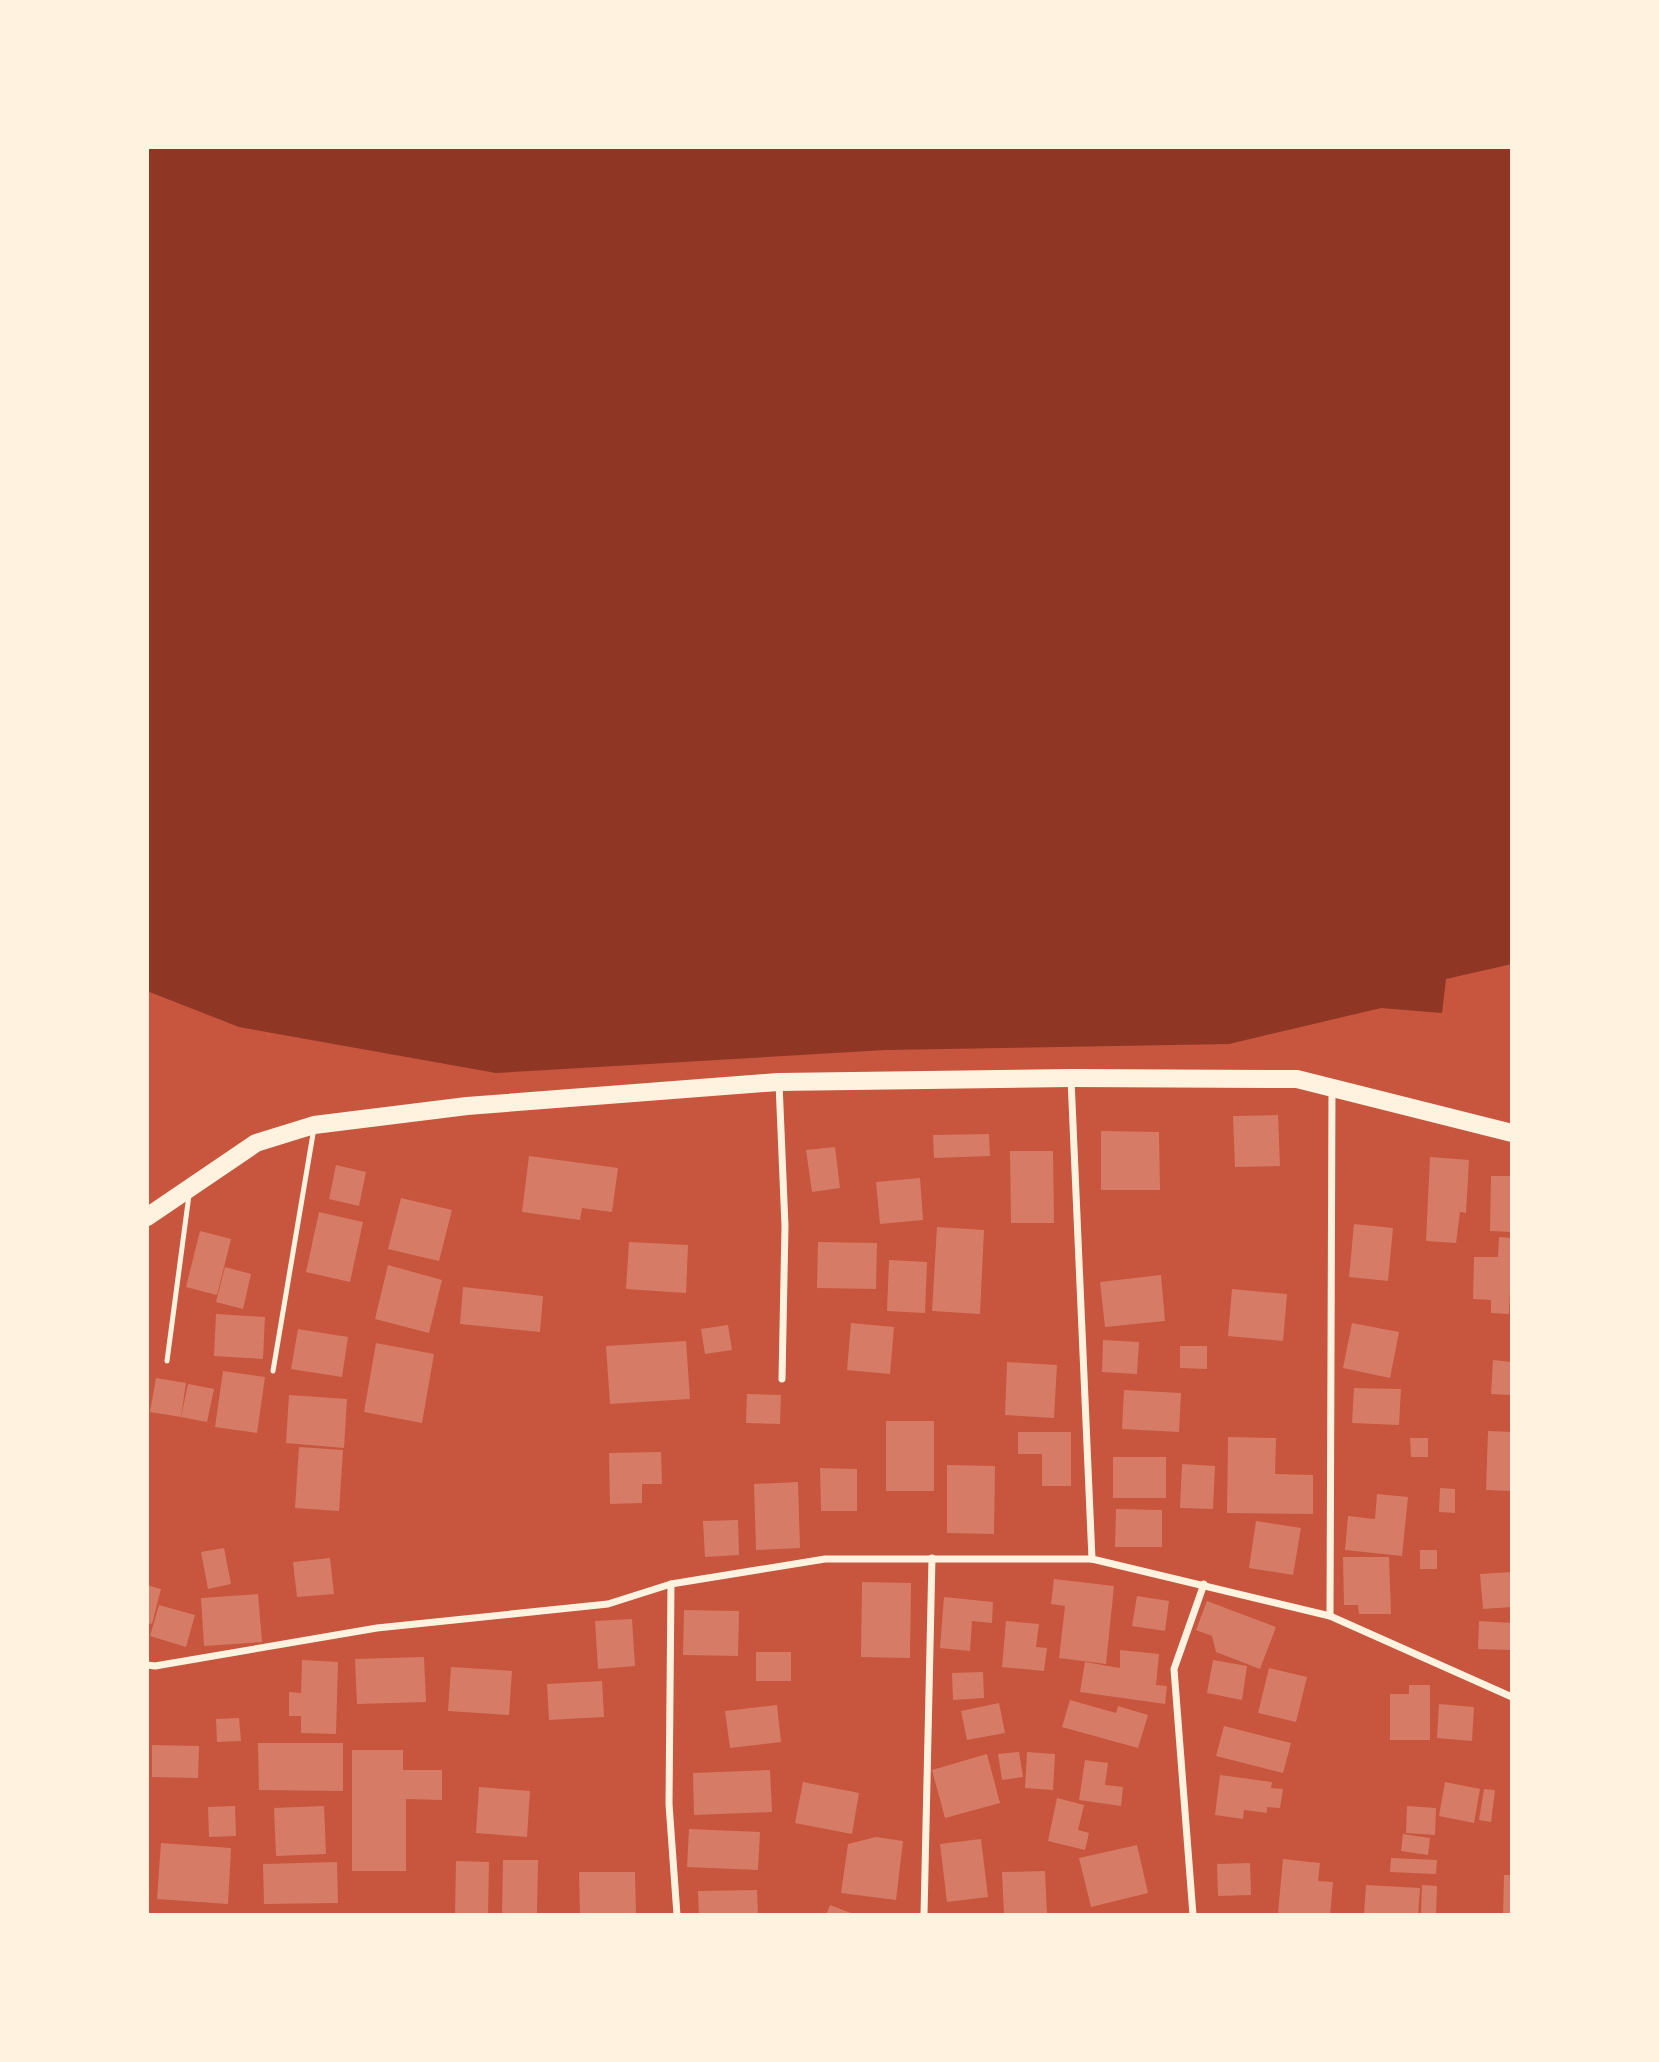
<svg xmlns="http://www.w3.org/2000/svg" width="1659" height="2062" font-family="'Varela Round',sans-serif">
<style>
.water{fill:#8f3625}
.building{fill:#d67c66}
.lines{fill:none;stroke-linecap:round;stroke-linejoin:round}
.service{stroke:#fff3e0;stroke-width:5}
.minor{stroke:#fff3e0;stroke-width:7}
.primary{stroke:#fff3e0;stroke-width:18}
</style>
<rect width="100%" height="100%" fill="#c8553d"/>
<path class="water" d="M147 147H1512V964L1446 979 1442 1013 1381 1008 1229 1044 885 1050 496 1073 239 1027 147 991Z"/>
<g class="building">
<path d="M1278 1115 1280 1166 1235 1167 1233 1116Z"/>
<path d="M1101 1131 1159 1132 1160 1190H1101Z"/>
<path d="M989 1134 990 1156 934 1158 933 1135Z"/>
<path d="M835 1147 840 1188 812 1192 806 1150Z"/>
<path d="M1010 1151H1053L1054 1223H1011Z"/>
<path d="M529 1156 618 1168 612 1212 582 1208 580 1220 522 1212Z"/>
<path d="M1430 1157 1469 1160 1466 1213 1460 1212 1456 1243 1426 1241Z"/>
<path d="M336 1165 366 1172 359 1206 329 1199Z"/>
<path d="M1491 1176H1512V1232L1490 1231Z"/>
<path d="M920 1178 923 1220 880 1224 876 1182Z"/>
<path d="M401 1198 452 1210 439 1261 388 1249Z"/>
<path d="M319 1212 363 1222 350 1282 306 1272Z"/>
<path d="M1354 1224 1393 1228 1388 1281 1349 1277Z"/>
<path d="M937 1227 984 1230 980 1314 932 1311Z"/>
<path d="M200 1231 231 1239 217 1295 186 1287Z"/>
<path d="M1499 1237 1512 1238 1509 1314 1491 1313V1300L1473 1299 1474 1257H1498Z"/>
<path d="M629 1242 688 1245 686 1293 626 1289Z"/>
<path d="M818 1242 877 1243 876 1289 817 1288Z"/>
<path d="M889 1260 927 1262 925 1313 887 1311Z"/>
<path d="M388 1265 442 1280 429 1333 375 1319Z"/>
<path d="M225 1267 251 1274 243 1309 216 1302Z"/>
<path d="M1161 1275 1165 1321 1105 1327 1100 1282Z"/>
<path d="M463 1287 543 1296 540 1332 460 1324Z"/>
<path d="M1232 1289 1287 1294 1283 1341 1228 1336Z"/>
<path d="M216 1314 265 1317 263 1359 214 1356Z"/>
<path d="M851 1323 894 1327 890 1374 847 1370Z"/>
<path d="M1352 1323 1399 1332 1390 1378 1343 1368Z"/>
<path d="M728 1325 732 1350 705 1354 701 1329Z"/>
<path d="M298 1329 348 1337 342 1377 291 1369Z"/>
<path d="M1103 1340 1139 1342 1137 1374 1102 1372Z"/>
<path d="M686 1341 690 1399 610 1404 606 1346Z"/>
<path d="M376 1343 434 1354 422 1423 364 1412Z"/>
<path d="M1180 1346H1207V1369L1180 1368Z"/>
<path d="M1493 1360 1512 1362V1395L1491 1394Z"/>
<path d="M1007 1362 1057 1365 1054 1418 1005 1415Z"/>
<path d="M223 1371 265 1377 257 1433 215 1427Z"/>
<path d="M156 1378 186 1383 181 1417 150 1412Z"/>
<path d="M188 1384 214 1389 207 1422 181 1417Z"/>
<path d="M1354 1388 1401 1389 1399 1425 1352 1423Z"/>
<path d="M1124 1390 1181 1393 1179 1432 1122 1429Z"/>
<path d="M747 1394 781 1395 780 1424 746 1423Z"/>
<path d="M289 1395 347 1399 344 1448 286 1443Z"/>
<rect x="886" y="1421" width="48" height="70"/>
<path d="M1488 1431 1512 1432V1491L1486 1490Z"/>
<path d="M1018 1432H1071V1486H1042V1454H1018Z"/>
<path d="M1228 1437 1276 1438 1275 1474 1313 1475V1514L1227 1513Z"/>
<path d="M1410 1438H1428V1457H1411Z"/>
<path d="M299 1447 343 1450 339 1511 295 1508Z"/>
<path d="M661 1452 662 1484H642V1503L610 1504 609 1453Z"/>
<rect x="1113" y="1457" width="53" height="41"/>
<path d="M1182 1464 1215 1466 1213 1509 1180 1508Z"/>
<path d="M947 1465 995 1466 994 1534 947 1533Z"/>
<path d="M820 1468 857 1469V1511H821Z"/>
<path d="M798 1482 800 1548 756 1550 754 1484Z"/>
<path d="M1440 1488 1455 1489V1513L1439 1512Z"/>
<path d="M1377 1494 1408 1497 1402 1556 1345 1550 1348 1516 1375 1519Z"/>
<path d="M1116 1509 1162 1510V1547H1115Z"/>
<path d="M738 1520 739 1555 705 1557 703 1521Z"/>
<path d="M1256 1521 1301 1528 1293 1575 1249 1568Z"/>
<path d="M224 1548 231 1584 208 1589 201 1552Z"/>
<rect x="1420" y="1550" width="17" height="19"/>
<path d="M1343 1557H1389L1391 1614H1359L1358 1605H1344Z"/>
<path d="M330 1558 334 1594 297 1597 293 1562Z"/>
<path d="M1512 1572V1607L1483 1609 1480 1574Z"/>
<path d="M1054 1579 1114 1586 1106 1664 1059 1658 1065 1606 1051 1604Z"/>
<path d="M862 1582 911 1583 910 1658 861 1657Z"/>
<path d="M147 1585 161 1589 152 1624 147 1623Z"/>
<path d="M258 1594 262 1642 204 1646 201 1598Z"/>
<path d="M1137 1596 1169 1601 1165 1631 1132 1626Z"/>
<path d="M944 1597 993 1602 992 1623 972 1621 970 1651 940 1648Z"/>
<path d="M1207 1601 1276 1627 1260 1669 1216 1652 1212 1636 1196 1630Z"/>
<path d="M159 1605 195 1615 186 1647 150 1636Z"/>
<path d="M684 1610 739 1611 738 1656 683 1655Z"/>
<path d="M632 1619 635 1666 598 1669 595 1621Z"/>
<path d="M1006 1621 1039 1624 1036 1647 1047 1648 1044 1671 1002 1667Z"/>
<path d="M1479 1621 1512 1623V1650L1478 1649Z"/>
<path d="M1120 1650 1159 1654 1156 1685 1167 1686 1165 1704 1080 1692 1085 1662 1120 1668Z"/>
<rect x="756" y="1652" width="35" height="29"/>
<path d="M424 1657 426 1702 357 1704 355 1659Z"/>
<path d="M302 1660 338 1662 336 1734 301 1733V1716H289V1692L301 1693Z"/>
<path d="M1213 1660 1247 1666 1242 1700 1207 1693Z"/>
<path d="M451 1667 512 1671 509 1715 448 1711Z"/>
<path d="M1269 1668 1307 1677 1296 1722 1258 1713Z"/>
<path d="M983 1672 984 1698 953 1700 952 1673Z"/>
<path d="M602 1681 604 1717 549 1720 547 1684Z"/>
<path d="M1409 1685H1430V1740H1390V1694H1409Z"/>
<path d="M1070 1700 1116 1713 1118 1706 1148 1715 1138 1748 1062 1727Z"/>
<path d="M999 1703 1005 1733 967 1740 961 1711Z"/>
<path d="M1439 1704 1474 1707 1472 1741 1437 1738Z"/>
<path d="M777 1705 781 1742 730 1748 725 1711Z"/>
<path d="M239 1718 241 1741 217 1742 216 1719Z"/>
<path d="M1224 1726 1291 1743 1283 1773 1216 1756Z"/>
<path d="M258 1743H343V1791L259 1790Z"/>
<path d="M152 1745 199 1746 198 1778 152 1777Z"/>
<path d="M352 1750H403V1770H442V1800L406 1799V1871H352Z"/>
<path d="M1019 1752 1023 1777 1002 1780 998 1754Z"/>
<path d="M1027 1752 1055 1754 1053 1790 1025 1788Z"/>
<path d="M987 1754 1000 1803 945 1818 932 1770Z"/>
<path d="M1085 1760 1108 1763 1105 1785 1123 1787 1121 1806 1079 1800Z"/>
<path d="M770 1770 772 1812 694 1815 693 1773Z"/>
<path d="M1220 1775 1272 1782 1271 1788 1283 1789 1280 1808 1267 1807V1813L1244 1810 1243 1819 1215 1815Z"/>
<path d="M803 1782 859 1793 852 1834 795 1823Z"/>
<path d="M1445 1782 1480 1789 1474 1823 1439 1816Z"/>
<path d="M479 1787 530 1791 527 1837 476 1833Z"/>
<path d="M1484 1789 1495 1790 1491 1822 1479 1820Z"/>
<path d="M1057 1798 1084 1805 1078 1830 1089 1833 1085 1850 1048 1841Z"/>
<path d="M235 1806 236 1836 209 1837 208 1807Z"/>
<path d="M324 1806 326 1854 276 1856 274 1808Z"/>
<path d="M1407 1806 1436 1808 1435 1835 1406 1833Z"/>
<path d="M689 1829 760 1832 758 1870 687 1867Z"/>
<path d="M1403 1834 1430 1838 1428 1855 1401 1851Z"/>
<path d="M876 1837 903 1841 896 1900 841 1893 848 1844Z"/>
<path d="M981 1839 988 1897 947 1902 940 1844Z"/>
<path d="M161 1843 231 1848 228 1904 157 1899Z"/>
<path d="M1137 1845 1148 1893 1091 1907 1079 1858Z"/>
<path d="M1391 1858 1437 1860 1436 1874 1390 1872Z"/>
<path d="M1283 1859 1320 1863 1318 1881 1333 1882 1330 1915 1278 1913Z"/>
<path d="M503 1860H538L537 1915H502Z"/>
<path d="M456 1861 489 1862 488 1915H455Z"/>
<path d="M337 1862 338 1903 264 1904 263 1864Z"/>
<path d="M1250 1863 1251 1895 1218 1896 1217 1864Z"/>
<path d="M1045 1871 1047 1915H1004L1002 1872Z"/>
<path d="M579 1872H635L636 1915H580Z"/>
<path d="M1504 1875H1512V1915H1503Z"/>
<path d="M1366 1885 1420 1888 1418 1915H1364Z"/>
<path d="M1422 1885 1437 1886 1436 1915H1421Z"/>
<path d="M757 1890 758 1915H699L698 1891Z"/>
<path d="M830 1905 856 1915H826Z"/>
</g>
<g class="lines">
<g class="service">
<path d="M167 1361 189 1195"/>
<path d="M273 1371 314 1128"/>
</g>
<g class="minor">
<path d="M1071 1079 1092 1559"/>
<path d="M779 1083 785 1226 782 1379"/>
<path d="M671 1584 669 1804 677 1915"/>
<path d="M1330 1616 1332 1088"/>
<path d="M147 1665 155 1666 377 1628 608 1604 671 1584 825 1559H1092L1330 1616 1512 1697"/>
<path d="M924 1915 932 1558"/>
<path d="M1193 1915 1174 1669 1204 1584"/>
</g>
<path class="primary" d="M147 1217 256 1143 314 1125 467 1106 778 1082 1071 1078 1297 1079 1512 1133"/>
</g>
<rect width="1659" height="2062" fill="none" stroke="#fff3e0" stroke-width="298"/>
</svg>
